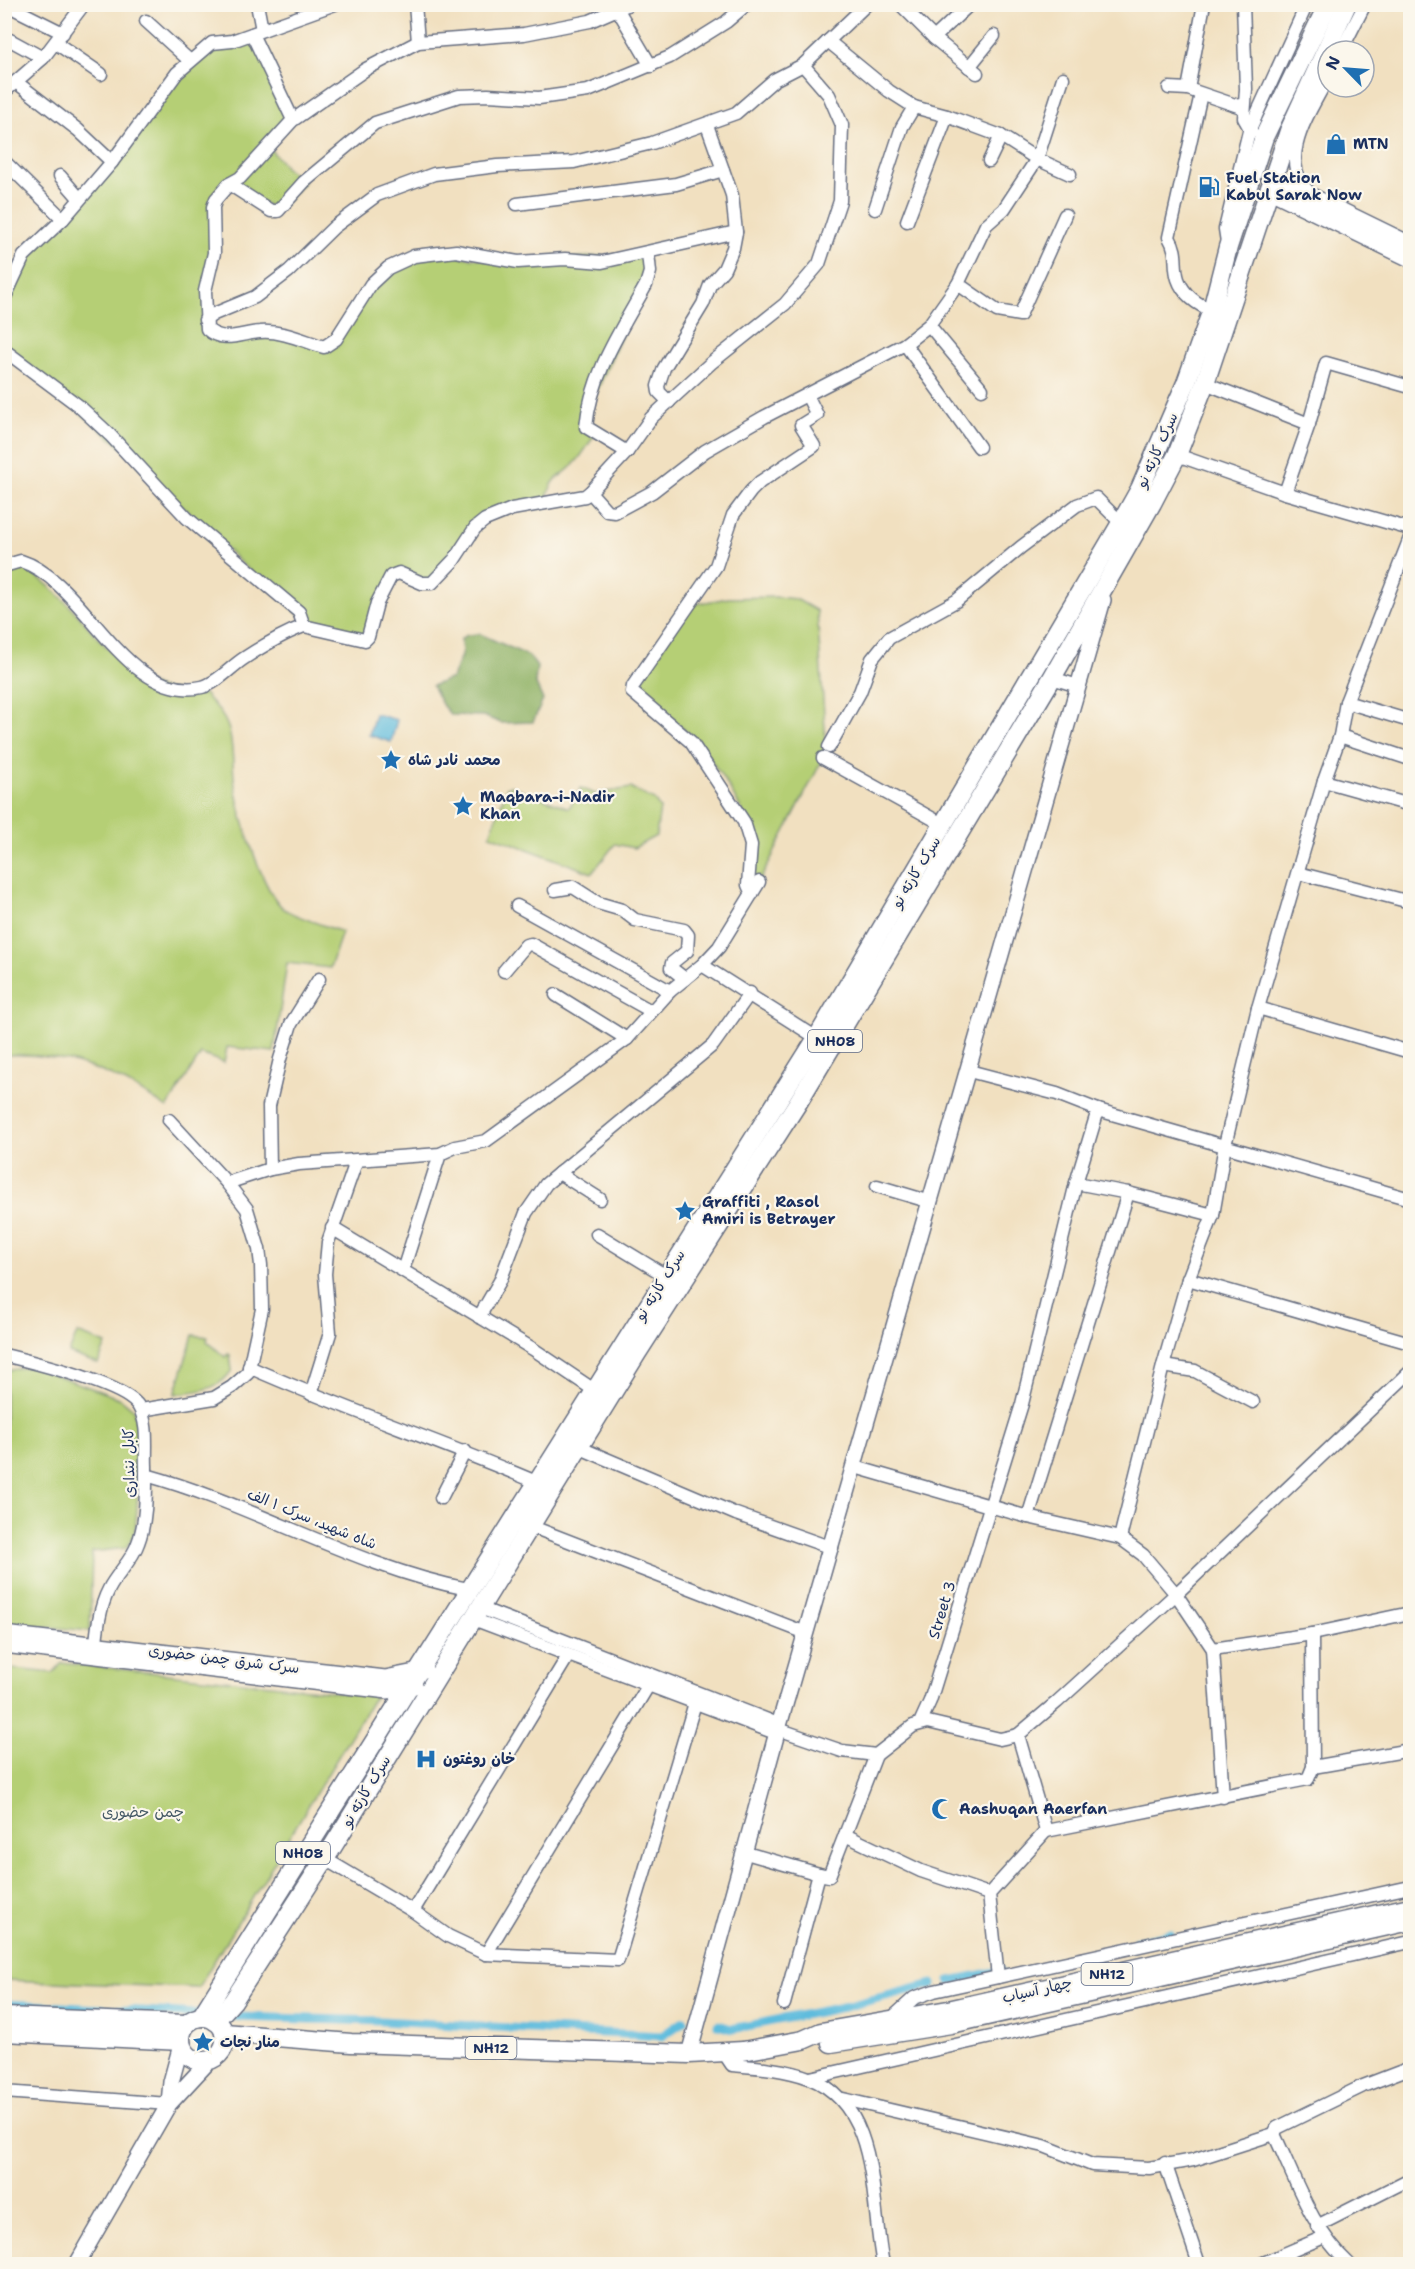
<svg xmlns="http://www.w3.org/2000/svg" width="1415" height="2269" viewBox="0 0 1415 2269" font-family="'Shantell Sans','Playpen Sans Arabic',sans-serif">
	<rect width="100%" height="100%" fill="#fbf7ec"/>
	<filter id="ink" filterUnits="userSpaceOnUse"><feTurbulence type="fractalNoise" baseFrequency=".0167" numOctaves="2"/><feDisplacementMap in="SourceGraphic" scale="12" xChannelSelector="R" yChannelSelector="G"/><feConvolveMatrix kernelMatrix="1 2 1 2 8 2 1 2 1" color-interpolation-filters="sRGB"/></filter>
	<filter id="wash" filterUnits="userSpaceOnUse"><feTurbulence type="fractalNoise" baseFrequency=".008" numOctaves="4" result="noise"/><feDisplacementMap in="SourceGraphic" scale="24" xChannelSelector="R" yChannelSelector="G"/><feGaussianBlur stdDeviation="1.35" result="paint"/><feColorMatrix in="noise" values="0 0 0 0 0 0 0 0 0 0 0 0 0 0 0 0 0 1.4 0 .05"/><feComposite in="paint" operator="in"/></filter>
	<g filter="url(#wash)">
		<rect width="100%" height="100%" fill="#f1e0c0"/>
		<g fill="#b5cf75" stroke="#687f6a" stroke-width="1.5">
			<path d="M 252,34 L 293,120 L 268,146 L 286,168 L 304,182 L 278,211 L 229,184 L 220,194 L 205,291 L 211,332 L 260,331 L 324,347 L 371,284 L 428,254 L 518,262 L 629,254 L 649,261 L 635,305 L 587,414 L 596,433 C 589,443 583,455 574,464 C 558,481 553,474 546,501 L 485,520 L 432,583 L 395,573 L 368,637 L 304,626 L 302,617 L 242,564 L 126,451 L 5,350 L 4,299 L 20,263 L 158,101 L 212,43 Z"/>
			<path d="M 20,566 C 68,591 92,641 135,672 C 140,676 144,681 150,684 C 166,692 186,693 204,694 C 213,704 223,713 228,727 C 234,745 232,766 235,786 C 240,815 261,889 283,908 C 292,916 330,927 342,932 L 330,968 L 287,963 L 274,1052 L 227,1047 L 224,1063 L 201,1054 L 167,1108 C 117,1073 66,1052 5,1055 L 4,571 Z"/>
			<path d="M 776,597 L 796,599 L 817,611 L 826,744 L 829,747 L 759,882 L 753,876 L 752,828 L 728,786 L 700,743 L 638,690 L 646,672 L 690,605 L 728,598 Z"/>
			<path d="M 511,786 L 569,808 L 581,788 L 595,794 L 631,788 L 654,800 L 660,808 L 656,836 L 634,848 L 615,844 L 592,873 L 490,835 L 507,787 Z"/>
			<path d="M 77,1333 L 106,1344 L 98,1364 L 69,1353 Z"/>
			<path d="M 193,1335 L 208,1337 L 207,1341 L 225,1357 L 228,1354 L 230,1355 L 232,1370 C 219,1391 198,1391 175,1394 Z"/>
			<path d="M 31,1366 L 121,1399 L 133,1409 L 139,1434 L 137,1509 L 135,1532 L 126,1548 L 92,1552 L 90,1631 L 5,1623 L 5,1371 Z"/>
			<path d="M 62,1663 L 375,1696 L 198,1988 L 5,1980 L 5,1668 L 53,1673 Z"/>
		</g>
		<path fill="#90b266" stroke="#567062" stroke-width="1.5" d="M 480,634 L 529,656 L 537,667 L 535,682 L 543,700 L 533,722 L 501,723 L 483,716 L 451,715 L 443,706 L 432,686 L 452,678 L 462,653 L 461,639 L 467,635 Z"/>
		<path fill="#5fbcdd" stroke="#3d769e" stroke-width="1.5" d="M 375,714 L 397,720 L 391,742 L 369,735 Z"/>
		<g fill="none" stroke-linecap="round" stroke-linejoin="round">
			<g stroke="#5fbcdd" stroke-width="9">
				<path d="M 1137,1941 L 1170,1934"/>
				<path d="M 950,1981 L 1000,1971"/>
				<path d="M 4,2004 L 196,2014"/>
				<path d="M 237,2017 L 380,2021 L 662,2036 L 684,2021"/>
				<path d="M 718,2025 L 732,2029 L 848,2006 L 932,1984"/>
			</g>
		</g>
	</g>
	<g filter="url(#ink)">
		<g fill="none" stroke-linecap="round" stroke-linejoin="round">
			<defs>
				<g id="minor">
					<path d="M 5,4 L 63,33"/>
					<path d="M 257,4 L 262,30"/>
					<path d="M 415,4 L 418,42"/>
					<path d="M 629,4 L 590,21 L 524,34 L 418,42 L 366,69 L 293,120 L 240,178 L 229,184 L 216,199 L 213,207 L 214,253 L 205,291 L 207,329 C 223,344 242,333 260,332 C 281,330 304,341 324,347 L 336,339 L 371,284 L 388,268 L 414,256 L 456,251 L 518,262 L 565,259 L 602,262 L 736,232"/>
					<path d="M 900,4 L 934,38 L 977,73"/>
					<path d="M 1243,4 L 1246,89 L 1244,118 L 1252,132"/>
					<path d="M 618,10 L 651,66"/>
					<path d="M 146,21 L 190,61"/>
					<path d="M 252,34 L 293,120"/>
					<path d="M 934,38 L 970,4"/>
					<path d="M 10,40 L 43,58"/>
					<path d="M 828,41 L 889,91 L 914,107 L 947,116 L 1001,136 L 1037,159 L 1070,174"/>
					<path d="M 56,43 L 101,74"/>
					<path d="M 1341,51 L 1365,4"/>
					<path d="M 969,67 L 994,36"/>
					<path d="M 16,82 L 78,130 L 112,162"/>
					<path d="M 1169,88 L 1188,89 L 1244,108"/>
					<path d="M 1188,89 L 1204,4"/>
					<path d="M 4,92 L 43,58 L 84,4"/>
					<path d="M 1201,94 L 1169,237 C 1179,254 1173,263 1178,279 C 1183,294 1197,305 1212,310"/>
					<path d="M 4,161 L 63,219"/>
					<path d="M 989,161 L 1001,136"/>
					<path d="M 60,176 L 79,198"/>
					<path d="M 229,184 L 271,211 L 278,211 L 304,182 L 375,123 L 459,96 L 488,95 L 539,98 L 588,91 L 670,57 L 726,22 L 747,4"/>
					<path d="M 1309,192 C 1275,159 1311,111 1328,77"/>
					<path d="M 517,204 L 676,184 L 723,170"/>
					<path d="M 875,209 L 902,127 L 914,107"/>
					<path d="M 907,221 L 947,116"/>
					<path d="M 1227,242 L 1225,229 L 1249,131 L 1307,4"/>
					<path d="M 958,284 L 997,311 L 1020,315 L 1065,215"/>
					<path d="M 4,299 L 24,256 L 63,219 L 112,162 L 177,73 L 212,43 L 232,41 L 335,4"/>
					<path d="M 205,320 L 214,314 L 255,297 L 289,271 L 334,227 L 377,195 L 434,174 L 497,166 L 574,162 L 652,143 L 736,113 L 774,80 L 803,65 L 867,4"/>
					<path d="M 929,325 L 982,389"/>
					<path d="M 905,344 L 979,447"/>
					<path d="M 4,350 L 79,406 L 110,435 L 187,518 L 299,612 L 304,626"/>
					<path d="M 1205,383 L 1309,424 L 1326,363 L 1410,387"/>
					<path d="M 669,402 L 659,392 L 658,386 L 664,368 L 703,304 L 710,285 L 724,269 L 733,248 L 736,232 L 732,195 L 707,125"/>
					<path d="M 627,452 L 586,427 C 591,374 621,330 646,285 L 650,272 L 648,253"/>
					<path d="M 1177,455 L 1285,493 L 1410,529"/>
					<path d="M 590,492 L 607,511 L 615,512 L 652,492 L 705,451 L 764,417 L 905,344 L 929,325 L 958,284 L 986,225 L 1004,209 L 1037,159 L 1063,78"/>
					<path d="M 1285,493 L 1309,424"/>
					<path d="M 4,566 L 21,561 C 85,581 124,703 202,687 C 216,684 231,667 243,659 C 261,647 283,634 304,626 L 365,640 L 368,637 L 377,603 L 391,576 L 399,573 L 422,583 L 432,583 L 454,560 L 475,528 L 485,520 L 512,509 L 585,496 L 590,492 L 627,452 L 651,418 L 711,363 L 785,304 L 819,264 L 840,201 L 842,125 L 829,95 L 803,65"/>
					<path d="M 1052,678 L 1078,686"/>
					<path d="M 1346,702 L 1410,721"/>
					<path d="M 1340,736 L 1410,759"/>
					<path d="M 829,747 L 860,692 L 872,659 L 889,638 L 956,601 L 1021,547 L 1077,505 L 1096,498 L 1121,523"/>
					<path d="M 823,758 L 944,825"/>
					<path d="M 1324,781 L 1410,805"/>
					<path d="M 1298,873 L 1410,902"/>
					<path d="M 555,890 L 573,887 L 598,903 L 622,910 L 635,920 L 684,930 L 688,935 L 687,951 L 672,963 L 671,968 L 685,979"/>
					<path d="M 752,894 L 748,885 L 751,845 L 744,822 L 691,742 L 632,692 L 633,686 L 716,566 L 733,515 L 751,491 L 760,482 L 814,446 L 801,425 L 817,415 L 807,395"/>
					<path d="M 517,906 L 670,991"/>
					<path d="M 702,965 L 817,1038"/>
					<path d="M 504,971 L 526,945 L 531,944 L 651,1011"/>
					<path d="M 556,995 L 627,1039"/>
					<path d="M 1258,1008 L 1410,1052"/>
					<path d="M 969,1071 L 1057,1094 L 1098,1110 L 1410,1199"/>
					<path d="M 169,1120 L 227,1183"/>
					<path d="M 270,1169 L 269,1106 L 280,1059 L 291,1024 L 319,979"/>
					<path d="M 559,1173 L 600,1199"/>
					<path d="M 1076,1183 L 1128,1193 L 1213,1215"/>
					<path d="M 877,1186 L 931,1202"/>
					<path d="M 332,1228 L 533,1349 L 594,1390"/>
					<path d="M 597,1234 L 666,1276"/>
					<path d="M 403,1270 L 440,1154"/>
					<path d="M 1188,1279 L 1410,1343"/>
					<path d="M 479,1317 L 500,1281 L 526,1213 L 546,1184 L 713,1045 L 750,993"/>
					<path d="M 4,1355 C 32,1362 126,1384 139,1407 C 149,1424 145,1448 146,1466 C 146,1491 147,1520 138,1543 C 132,1561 117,1573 109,1589 C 99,1608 97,1631 95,1652"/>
					<path d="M 1163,1366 L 1195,1371 L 1253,1402"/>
					<path d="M 249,1367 C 343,1409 441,1441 536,1482"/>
					<path d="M 311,1394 L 330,1333 L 325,1274 L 328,1242 L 356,1162"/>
					<path d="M 141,1410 L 214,1398 L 232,1387 L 248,1373 L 262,1309 L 261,1265 L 259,1249 L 247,1209 L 227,1183 L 270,1169 L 299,1164 L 440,1154 L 455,1147 L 486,1141 L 627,1039 L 670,991 L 702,965 L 719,947 L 759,882"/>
					<path d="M 578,1447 L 736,1514 L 832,1548"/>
					<path d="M 855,1467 L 1028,1517 L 1120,1538 L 1143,1555 L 1176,1594 L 1213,1649 L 1223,1797"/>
					<path d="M 146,1475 C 255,1505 357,1568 468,1589"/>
					<path d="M 441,1498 L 465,1451"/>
					<path d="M 1028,1517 L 1128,1193"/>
					<path d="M 530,1526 L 806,1633"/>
					<path d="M 1120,1538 L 1163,1366 L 1188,1279 L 1213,1215 L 1225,1145 L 1258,1008 L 1324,781 L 1340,736 L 1346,702 L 1410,538"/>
					<path d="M 480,1608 L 773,1722 L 778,1729 L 842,1751 L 876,1755 L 913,1726 L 928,1722 L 1000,1739 L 1018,1735 L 1057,1702 L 1176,1594 L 1410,1372"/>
					<path d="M 473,1619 L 770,1731 L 778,1729"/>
					<path d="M 1213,1649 L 1312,1634 L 1410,1613"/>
					<path d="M 920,1723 L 930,1701 L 1022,1404 L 1076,1183 L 1098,1110"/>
					<path d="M 1313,1767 L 1410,1750"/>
					<path d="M 1046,1831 L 1308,1779 L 1313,1767 L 1312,1634"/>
					<path d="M 845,1835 L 921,1871 L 989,1894"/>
					<path d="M 746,1853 L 819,1874"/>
					<path d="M 325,1859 L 413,1911 L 448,1936 L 486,1954 L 618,1960 L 695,1703"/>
					<path d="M 413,1911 L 568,1656"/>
					<path d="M 486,1954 L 648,1686"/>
					<path d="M 998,1977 L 989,1894 L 1046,1831 L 1018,1735"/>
					<path d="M 784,2004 L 819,1874 L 829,1876 L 876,1755"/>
					<path d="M 891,2019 L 914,1998 L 934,1991 L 1410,1887"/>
					<path d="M 724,2053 L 732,2065 C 757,2067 786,2069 809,2078 C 881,2106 870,2202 883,2264"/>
					<path d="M 810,2078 L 1410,1942"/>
					<path d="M 4,2092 L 169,2104"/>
					<path d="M 843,2099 L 1044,2146 L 1092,2165 L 1149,2168 L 1193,2160 L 1274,2134 L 1277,2128 L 1363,2086 L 1410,2068"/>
					<path d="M 1274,2134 C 1296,2180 1312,2230 1349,2264"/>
					<path d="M 1165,2163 L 1199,2264"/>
					<path d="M 1317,2226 L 1410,2179"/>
					<path d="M 1261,2264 L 1324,2237"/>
				</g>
				<g id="major">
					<path d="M 1273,177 L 1410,244"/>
					<path d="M 1268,190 L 1410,259"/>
					<path d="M 4,1634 L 385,1678 L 425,1670"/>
					<path d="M 4,1645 L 388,1691 L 415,1686"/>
					<path d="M 689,2054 L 778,1729 L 1103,600"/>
					<path d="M 169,2103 L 171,2082 L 181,2045"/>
					<path d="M 77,2264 L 169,2104 L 209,2061"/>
				</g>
				<g id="highway">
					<circle cx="203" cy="2039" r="22"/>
					<path d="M 4,2017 L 186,2024"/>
					<path d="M 201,2017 L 817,1038 L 1121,523 L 1140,489 L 1186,383 L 1212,310 L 1228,247 L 1264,137 L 1328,4"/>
					<path d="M 215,2021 L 233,2001 L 325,1859 L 637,1353 L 797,1104 L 1052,678 L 1152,503 L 1177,455 L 1205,383 L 1289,131 L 1347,4"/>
					<path d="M 4,2032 L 181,2041"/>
					<path d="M 224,2033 L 351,2043 L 689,2054 L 743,2051 L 803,2040 L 821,2032 L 948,2010 L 1410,1907"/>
					<path d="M 831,2043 L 951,2024 L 1410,1921"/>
				</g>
			</defs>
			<use href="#minor" stroke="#666d80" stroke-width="15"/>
			<use href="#major" stroke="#666d80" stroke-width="18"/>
			<use href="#highway" stroke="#666d80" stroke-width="21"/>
			<use href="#minor" stroke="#fff" stroke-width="12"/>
			<use href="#major" stroke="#fff" stroke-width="15"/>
			<use href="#highway" stroke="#fff" stroke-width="18"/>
		</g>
	</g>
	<defs>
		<symbol id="shop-bare" viewBox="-9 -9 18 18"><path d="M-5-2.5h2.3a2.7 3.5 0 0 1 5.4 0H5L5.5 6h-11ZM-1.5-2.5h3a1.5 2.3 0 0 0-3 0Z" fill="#1f6fb2" stroke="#fbf7ec" stroke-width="2.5" paint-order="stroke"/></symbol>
		<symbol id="fuel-bare" viewBox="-9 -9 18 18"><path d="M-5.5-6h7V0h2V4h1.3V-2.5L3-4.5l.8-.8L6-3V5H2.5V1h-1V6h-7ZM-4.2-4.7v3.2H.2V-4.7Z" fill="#1f6fb2" stroke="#fbf7ec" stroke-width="2.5" paint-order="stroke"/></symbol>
		<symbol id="sight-bare" viewBox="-9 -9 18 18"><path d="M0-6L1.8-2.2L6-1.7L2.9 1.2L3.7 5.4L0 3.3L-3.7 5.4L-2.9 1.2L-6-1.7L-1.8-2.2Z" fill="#1f6fb2" stroke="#fbf7ec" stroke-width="2.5" paint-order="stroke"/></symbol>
		<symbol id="hospital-bare" viewBox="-9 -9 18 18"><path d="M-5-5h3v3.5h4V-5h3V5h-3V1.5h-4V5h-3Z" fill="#1f6fb2" stroke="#fbf7ec" stroke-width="2.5" paint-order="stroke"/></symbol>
		<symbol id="mosque-bare" viewBox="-9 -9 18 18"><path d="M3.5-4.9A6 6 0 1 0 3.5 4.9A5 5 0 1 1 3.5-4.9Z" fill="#1f6fb2" stroke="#fbf7ec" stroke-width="2.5" paint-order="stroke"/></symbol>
	</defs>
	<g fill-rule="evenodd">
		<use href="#shop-bare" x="1321" y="129" width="30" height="30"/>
		<use href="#fuel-bare" x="1194" y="172" width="30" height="30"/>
		<use href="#sight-bare" x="376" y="745" width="30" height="30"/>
		<use href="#sight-bare" x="448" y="791" width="30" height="30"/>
		<use href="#sight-bare" x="670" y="1196" width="30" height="30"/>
		<use href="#hospital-bare" x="411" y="1744" width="30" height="30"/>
		<use href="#mosque-bare" x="927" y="1794" width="30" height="30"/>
		<use href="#sight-bare" x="188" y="2027" width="30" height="30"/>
	</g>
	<g text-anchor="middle" stroke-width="4.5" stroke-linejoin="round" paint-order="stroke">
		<g fill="#fbf7ec" stroke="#5e6b89" stroke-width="1.5">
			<rect x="808" y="1030" width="54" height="22" rx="4.5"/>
			<rect x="276" y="1842" width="54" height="22" rx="4.5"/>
			<rect x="1081.5" y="1963" width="51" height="22" rx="4.5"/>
			<rect x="465.5" y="2037" width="51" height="22" rx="4.5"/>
		</g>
		<g font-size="14" font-weight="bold" fill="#1b2f5e">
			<text x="835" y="1046">NH08</text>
			<text x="303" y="1858">NH08</text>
			<text x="1107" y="1979">NH12</text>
			<text x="491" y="2053">NH12</text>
		</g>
		<g font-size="15" font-weight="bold" fill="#1b2f5e" stroke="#fbf7ec" text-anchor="start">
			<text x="1353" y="149">MTN</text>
			<text x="1226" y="183">Fuel Station<tspan x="1226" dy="17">Kabul Sarak Now</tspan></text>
			<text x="408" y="765">محمد نادر شاه</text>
			<text x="480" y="802">Maqbara-i-Nadir<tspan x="480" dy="17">Khan</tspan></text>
			<text x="702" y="1207">Graffiti , Rasol<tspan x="702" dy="17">Amiri is Betrayer</tspan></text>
			<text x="443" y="1764">خان روغتون</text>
			<text x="959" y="1814">Aashuqan Aaerfan</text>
			<text x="220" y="2047">منار نجات</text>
		</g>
		<g font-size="15" fill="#1b2f5e" stroke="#fbf7ec">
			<text transform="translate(1157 450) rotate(-66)" y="5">سرک کارته نو</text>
			<text transform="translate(916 872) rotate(-59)" y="5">سرک کارته نو</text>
			<text transform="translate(660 1285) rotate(-58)" y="5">سرک کارته نو</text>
			<text transform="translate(129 1463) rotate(-91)" y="5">کابل ننداری</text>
			<text transform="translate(312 1519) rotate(22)" y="5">شاه شهید، سرک ۱ الف</text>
			<text transform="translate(942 1610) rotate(-73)" y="5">Street 3</text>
			<text transform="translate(224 1659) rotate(7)" y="5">سرک شرق چمن حضوری</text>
			<text transform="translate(366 1791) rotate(-59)" y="5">سرک کارته نو</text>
			<text transform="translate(1037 1990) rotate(-13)" y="5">چهار آسیاب</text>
		</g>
		<g font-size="15" fill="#425764" stroke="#fbf7ec">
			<text x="143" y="1817">چمن حضوری</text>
		</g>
	</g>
	<rect width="1415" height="2269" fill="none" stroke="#fbf7ec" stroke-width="24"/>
	<g transform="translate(1346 69) rotate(295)"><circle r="28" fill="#fbf7ec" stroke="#a1a7b3" stroke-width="1.5"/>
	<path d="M0-4.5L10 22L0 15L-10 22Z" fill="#1f6fb2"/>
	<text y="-9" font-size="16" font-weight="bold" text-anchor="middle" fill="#1b2f5e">N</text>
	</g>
</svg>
